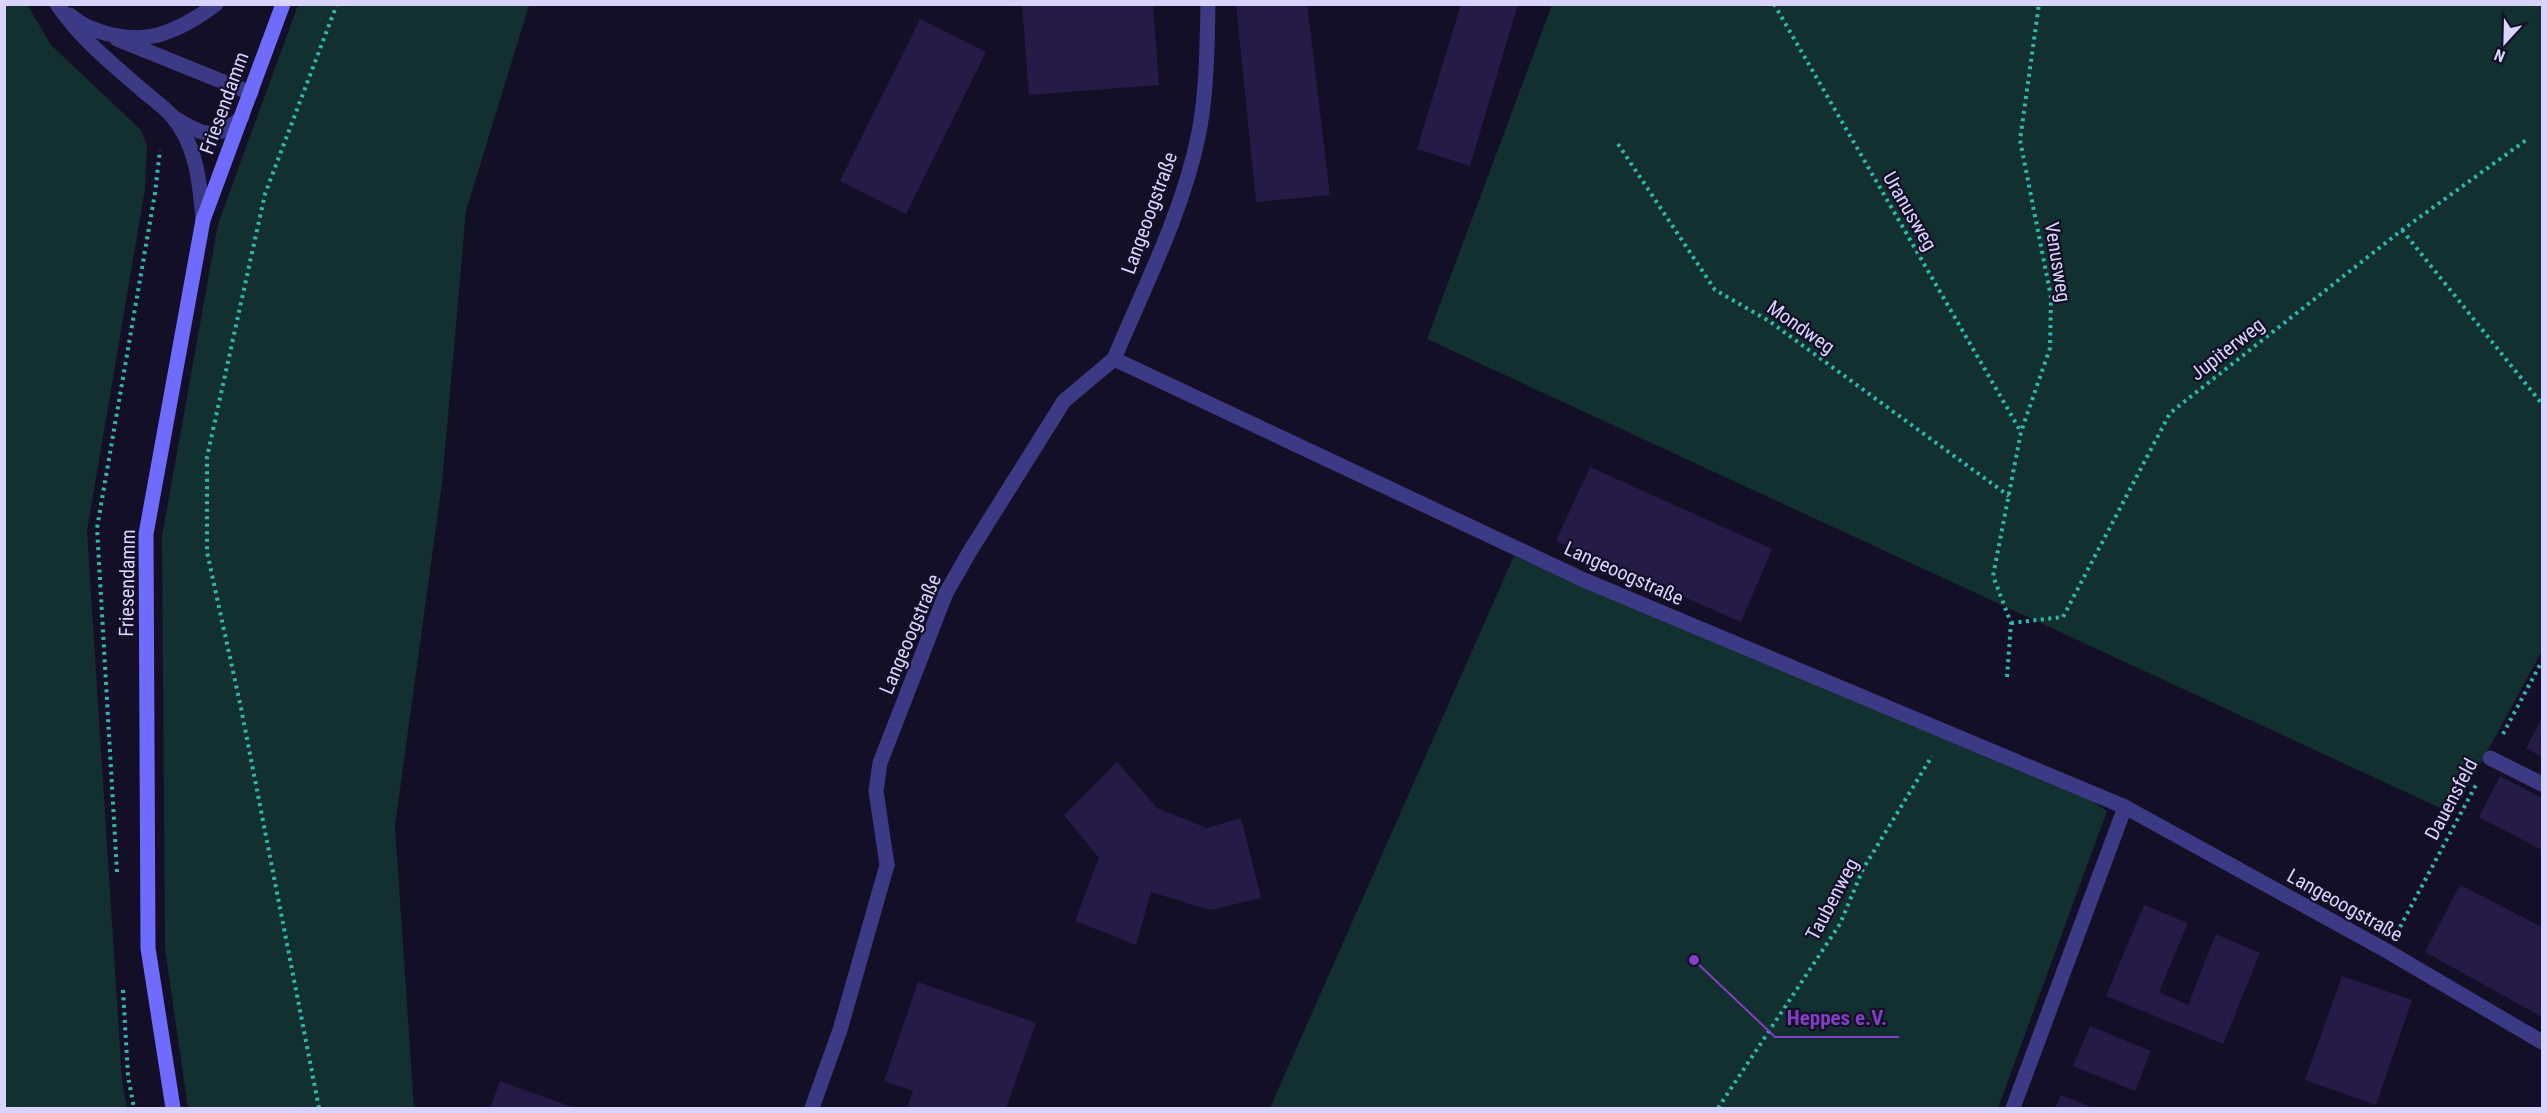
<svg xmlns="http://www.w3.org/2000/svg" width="2547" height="1113" viewBox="0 0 2547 1113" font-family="'Roboto Condensed',sans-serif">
	<rect width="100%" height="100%" fill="#130f26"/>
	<g fill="#12302f">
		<path d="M 27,4 L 51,45 L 141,130 L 147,146 L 145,189 L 87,531 L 122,1080 L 127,1108 L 5,1108 L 4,5 Z"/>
		<path d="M 298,5 L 529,5 L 466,211 L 442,483 L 395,826 L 414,1108 L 188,1108 L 165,949 L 162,536 L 218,224 Z"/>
		<path d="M 1552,5 L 2542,5 L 2542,651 L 2453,814 L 1427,339 Z"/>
		<path d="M 1514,556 L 2084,796 L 2107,811 L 1998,1108 L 1270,1108 Z"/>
	</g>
	<g fill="#241b47">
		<path d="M 1022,4 L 1153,4 L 1159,85 L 1029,95 Z"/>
		<path d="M 1236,4 L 1307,4 L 1330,195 L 1256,202 Z"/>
		<path d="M 1461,4 L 1518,4 L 1470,166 L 1417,149 Z"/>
		<path d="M 920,19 L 986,52 L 906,214 L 840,181 Z"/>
		<path d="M 1590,467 L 1772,549 L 1741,622 L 1556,541 Z"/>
		<path d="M 2542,718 L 2542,757 L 2526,748 Z"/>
		<path d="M 1117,762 L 1157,808 L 1207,828 L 1241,818 L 1261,898 L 1210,910 L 1151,892 L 1136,945 L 1075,921 L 1099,858 L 1064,815 Z"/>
		<path d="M 2500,776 L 2542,798 L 2542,850 L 2479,817 Z"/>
		<path d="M 2460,885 L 2542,927 L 2542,1017 L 2425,952 Z"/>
		<path d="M 2144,905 L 2188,923 L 2159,992 L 2188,1005 L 2216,934 L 2260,953 L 2223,1044 L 2106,996 Z"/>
		<path d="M 2342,976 L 2412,1000 L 2376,1105 L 2305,1080 Z"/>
		<path d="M 918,982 L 1036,1023 L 1006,1108 L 907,1108 L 913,1091 L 884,1081 Z"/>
		<path d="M 2090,1026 L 2151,1051 L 2135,1091 L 2073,1066 Z"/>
		<path d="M 500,1081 L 575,1108 L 490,1108 Z"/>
		<path d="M 2061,1095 L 2094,1108 L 2055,1108 Z"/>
	</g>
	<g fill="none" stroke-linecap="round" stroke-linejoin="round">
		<g stroke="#2fb8b0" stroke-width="4" stroke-dasharray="3 4.5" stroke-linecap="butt">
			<path d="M 1774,4 L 2021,432"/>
			<path d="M 1618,144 L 1715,290 L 1769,321 L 2009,496"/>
			<path d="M 2402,230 L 2542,404"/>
			<path d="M 2011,623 L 2063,617 L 2170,413 L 2402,230 L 2529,138"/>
			<path d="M 2007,677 L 2011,623 L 1993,576 L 2021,432 L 2050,348 L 2051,297 L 2020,140 L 2039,4"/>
			<path d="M 2503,734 L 2542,661"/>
			<path d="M 117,872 L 97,528 L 155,193 L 160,150"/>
			<path d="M 2400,927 L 2477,783"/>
			<path d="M 123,990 L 128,1076 L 134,1108"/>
			<path d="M 319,1108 L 241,708 L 207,552 L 207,457 L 265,194 L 337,4"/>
			<path d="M 1718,1108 L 1840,924 L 1863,869 L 1932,756"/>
		</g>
		<g stroke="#3d3a85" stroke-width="15">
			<path d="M 57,4 C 80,38 111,63 141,89 C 151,98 163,106 172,116 C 197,145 200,185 203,220"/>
			<path d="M 70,15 C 90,34 132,42 158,35 C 179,29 199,17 216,4"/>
			<path d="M 117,39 L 251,93"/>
			<path d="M 175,118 C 204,136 215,141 242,117"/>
			<path d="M 2490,758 L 2542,784"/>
			<path d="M 812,1108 L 840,1030 L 887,865"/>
		</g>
		<g stroke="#3d3a85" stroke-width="15">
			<path d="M 1208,4 C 1207,48 1207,94 1198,137 C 1182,214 1144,287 1114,359 L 1584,580 L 2125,807 L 2387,951 L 2542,1042"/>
			<path d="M 887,865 L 876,791 L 880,763 L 946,593 L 970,551 L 1064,401 L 1114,359"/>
			<path d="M 2013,1108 L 2125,807"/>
		</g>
		<path stroke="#6f6bff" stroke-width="15" d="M 173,1108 L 148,948 L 146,534 L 203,220 L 283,4"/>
	</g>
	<g text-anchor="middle" stroke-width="4.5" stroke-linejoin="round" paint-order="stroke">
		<g font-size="20" fill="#d9d4ff" stroke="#130f26">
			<text transform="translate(224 103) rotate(-70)" y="7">Friesendamm</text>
			<text transform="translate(1910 211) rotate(60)" y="7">Uranusweg</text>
			<text transform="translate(1149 213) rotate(-70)" y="7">Langeoogstraße</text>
			<text transform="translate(2058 262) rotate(81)" y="7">Venusweg</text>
			<text transform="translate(1801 327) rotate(35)" y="7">Mondweg</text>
			<text transform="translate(2227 349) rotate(-38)" y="7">Jupiterweg</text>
			<text transform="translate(1624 573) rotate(24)" y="7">Langeoogstraße</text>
			<text transform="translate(127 583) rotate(-89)" y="7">Friesendamm</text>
			<text transform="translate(910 634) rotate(-67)" y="7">Langeoogstraße</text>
			<text transform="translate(2451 799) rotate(-62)" y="7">Dauensfeld</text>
			<text transform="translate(1832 899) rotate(-62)" y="7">Taubenweg</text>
			<text transform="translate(2345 905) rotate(29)" y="7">Langeoogstraße</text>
		</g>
	</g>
	<path fill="none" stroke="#843dc5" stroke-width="2" d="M1694 960L1775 1037H1899"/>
	<circle fill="#843dc5" stroke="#130f26" stroke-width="2" cx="1694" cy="960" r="6"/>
	<g font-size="21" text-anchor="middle" font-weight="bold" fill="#843dc5" stroke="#130f26" stroke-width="4.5" stroke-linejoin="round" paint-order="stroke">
		<text x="1837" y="1025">Heppes e.V.</text>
	</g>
	<rect width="2547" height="1113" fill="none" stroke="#d9d4ff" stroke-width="12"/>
	<g transform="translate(2505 42) rotate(202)" stroke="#130f26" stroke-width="4.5" paint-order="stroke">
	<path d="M0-4.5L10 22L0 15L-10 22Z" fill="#d9d4ff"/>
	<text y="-9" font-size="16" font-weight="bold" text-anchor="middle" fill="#d9d4ff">N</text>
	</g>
</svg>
